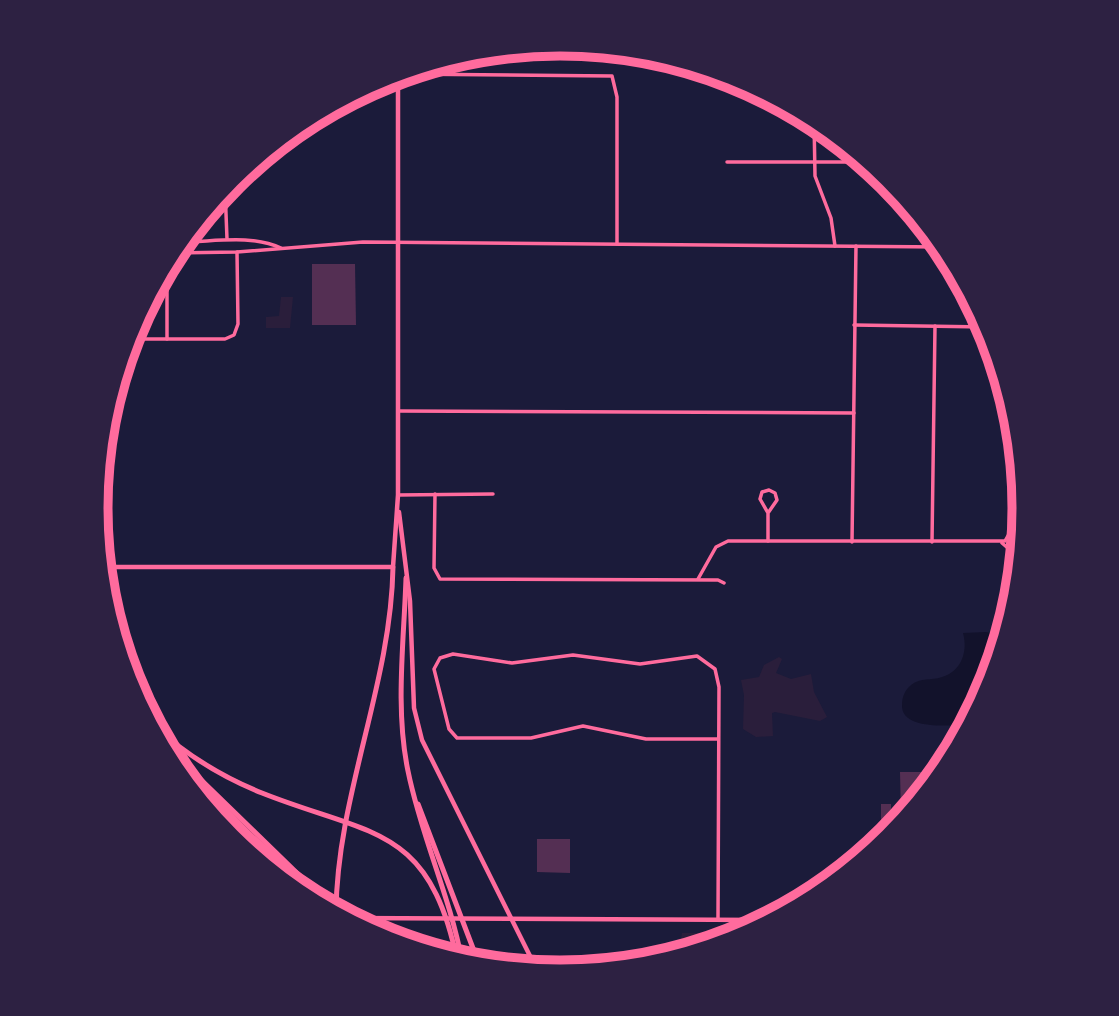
<svg xmlns="http://www.w3.org/2000/svg" width="1119" height="1016" viewBox="0 0 1119 1016" font-family="Karla,sans-serif">
	<rect width="100%" height="100%" fill="#1b1b3a"/>
	<g fill="#2a1e3b">
		<path d="M 281,297 L 293,297 L 290,328 L 266,328 L 266,317 L 279,316 Z"/>
		<path d="M 779,657 L 782,659 L 776,673 L 791,679 L 811,674 L 814,692 L 827,717 L 820,721 L 775,712 L 772,713 L 773,736 L 756,737 L 743,729 L 744,695 L 741,680 L 759,677 L 764,665 Z"/>
		<path d="M 682,933 L 722,933 L 724,941 L 713,944 L 711,940 L 681,940 Z"/>
	</g>
	<path fill="#12122b" d="M 986,632 L 1003,636 L 988,686 L 967,725 C 950,725 900,731 902,704 C 902,697 905,690 911,685 C 921,677 931,681 942,677 C 962,671 968,651 963,633 Z"/>
	<g fill="#542f53">
		<path d="M 312,264 L 355,264 L 356,325 L 312,325 Z"/>
		<path d="M 900,772 L 941,772 L 891,833 L 881,833 L 881,804 L 891,804 L 891,814 L 901,814 Z"/>
		<path d="M 537,839 L 570,839 L 570,873 L 537,872 Z"/>
		<path d="M 582,956 L 608,957 L 608,968 L 581,970 Z"/>
	</g>
	<g fill="none" stroke-linecap="round" stroke-linejoin="round">
		<g stroke="#ff6b9d" stroke-width="3.5">
			<path d="M 398,74 L 612,76 L 617,97 L 617,244"/>
			<path d="M 386,78 L 398,78"/>
			<path d="M 728,81 L 741,81"/>
			<path d="M 814,120 L 815,176 L 831,218 L 835,246"/>
			<path d="M 727,162 L 866,162"/>
			<path d="M 225,188 L 227,239"/>
			<path d="M 180,242 C 213,242 250,234 281,248"/>
			<path d="M 167,271 L 167,339"/>
			<path d="M 854,325 L 986,327"/>
			<path d="M 128,339 L 225,339 L 234,335 L 238,324 L 237,252"/>
			<path d="M 398,411 L 854,413"/>
			<path d="M 435,494 L 434,568 L 440,579 L 718,580 L 724,583"/>
			<path d="M 398,495 L 493,494"/>
			<path d="M 768,541 L 768,513 L 777,500 L 775,493 L 769,490 L 762,492 L 760,499 L 768,513"/>
			<path d="M 852,542 L 856,246"/>
			<path d="M 932,542 L 935,326"/>
			<path d="M 1002,543 L 1009,549 L 1017,545 L 1019,538 L 1013,531"/>
			<path d="M 698,579 L 716,547 L 728,541 L 1005,541 L 1013,527 L 1014,415"/>
			<path d="M 718,739 L 646,739 L 583,726 L 531,738 L 457,738 L 449,729 L 434,669 L 440,658 L 453,654 L 512,663 L 573,655 L 640,664 L 697,656 L 715,669 L 719,687 L 718,920"/>
		</g>
		<path stroke="#ff6b9d" stroke-width="3.5" d="M 172,253 L 237,252 L 363,242 L 943,247"/>
		<g stroke="#ff6b9d" stroke-width="4.5">
			<path d="M 399,512 L 410,601 L 414,708 L 422,740 L 537,970"/>
			<path d="M 101,567 L 393,567 L 398,495 L 398,74"/>
			<path d="M 347,918 L 768,920"/>
		</g>
		<g stroke="#ff6b9d" stroke-width="5">
			<path d="M 406,578 C 404,641 395,709 408,771 C 421,836 450,896 462,961"/>
			<path d="M 150,722 C 182,752 222,777 262,793 C 370,836 429,824 457,960"/>
			<path d="M 159,739 L 337,912"/>
			<path d="M 187,783 L 297,890"/>
			<path d="M 418,804 L 479,964"/>
			<path d="M 336,912 C 337,795 391,685 393,567"/>
		</g>
	</g>
	<path d="M0 0H1119V1016H0ZM108 508a452 452 0 1 1 904 0a452 452 0 1 1-904 0Z" fill="#2d2142" fill-rule="evenodd"/>
	<path fill="none" stroke="#ff6b9d" stroke-width="9" d="M108 508a452 452 0 1 1 904 0a452 452 0 1 1-904 0Z"/>
</svg>
